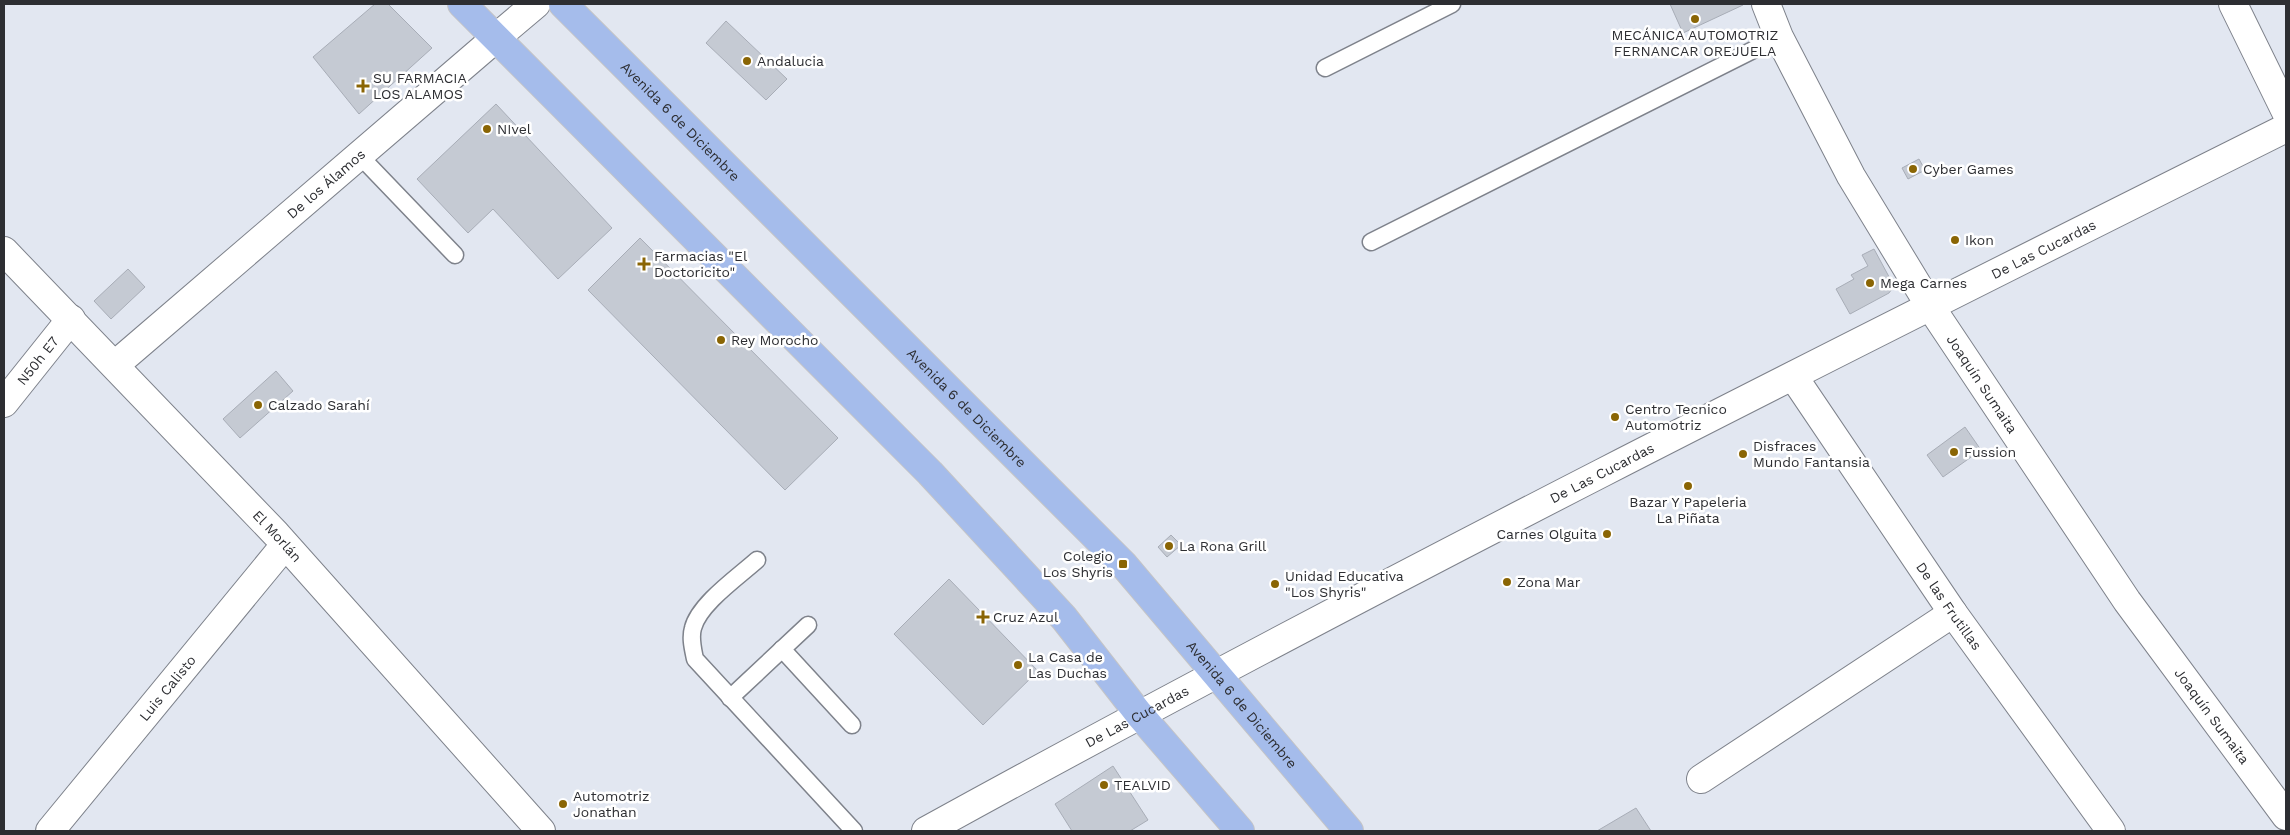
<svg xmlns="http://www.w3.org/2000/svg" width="2290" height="835" viewBox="0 0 2290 835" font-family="'Work Sans',sans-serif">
	<rect width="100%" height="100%" fill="#e2e7f1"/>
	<g fill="#c5cad3" stroke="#a8adb7">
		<path d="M 375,4 L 388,4 L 432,48 L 359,114 L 313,57 Z"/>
		<path d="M 1670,4 L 1742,4 L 1743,5 L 1683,33 Z"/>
		<path d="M 726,21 L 787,79 L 766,100 L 706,43 Z"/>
		<path d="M 496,104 L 612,228 L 558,279 L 493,209 L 468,233 L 417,179 Z"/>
		<path d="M 1919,159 L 1925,170 L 1908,179 L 1902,168 Z"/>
		<path d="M 640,238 L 838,438 L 785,490 L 588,290 Z"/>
		<path d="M 1874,249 L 1894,286 L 1889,293 L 1850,314 L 1836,289 L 1854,279 L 1851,275 L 1868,266 L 1862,255 Z"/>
		<path d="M 128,269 L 145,287 L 111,319 L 94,301 Z"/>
		<path d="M 276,371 L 293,391 L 240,438 L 223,419 Z"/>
		<path d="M 1965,427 L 1981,450 L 1943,477 L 1927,455 Z"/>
		<path d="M 1171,535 L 1181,545 L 1167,557 L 1158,547 Z"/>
		<path d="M 949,579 L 1038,671 L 983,725 L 894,634 Z"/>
		<path d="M 1113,766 L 1148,820 L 1130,831 L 1072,831 L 1055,804 Z"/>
		<path d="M 1636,808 L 1651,831 L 1597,831 Z"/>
	</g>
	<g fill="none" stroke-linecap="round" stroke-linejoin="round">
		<defs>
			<g id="service">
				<path d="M 1325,68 L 1452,4"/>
				<path d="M 359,155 L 455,255"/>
				<path d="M 1371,242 L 1779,37"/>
				<path d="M 757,560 C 738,577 699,604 693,628 C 690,638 693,649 695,659 L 854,831"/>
				<path d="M 782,649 L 852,725"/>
				<path d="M 730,698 L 808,625"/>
			</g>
			<g id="minor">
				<path id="s1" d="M 1766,4 L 1779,37 L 1851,176 L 1930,306 L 2127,601 L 2286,816"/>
				<path d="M 2233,4 L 2286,112"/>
				<path id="s2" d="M 4,251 L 276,534 L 541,831"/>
				<path id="s3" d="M 115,365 L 497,37"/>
				<path id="s4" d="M 1793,376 L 1953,613 L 2111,831"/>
				<path id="s5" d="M 4,403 L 71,319"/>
				<path d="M 1701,779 L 1953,613"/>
				<path id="s6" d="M 50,831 L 285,545"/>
				<path id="s7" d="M 926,831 C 1373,585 1829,356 2286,128"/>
			</g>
			<path id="tertiary" d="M 497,37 L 536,4"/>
			<g id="primary">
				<path d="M 462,4 L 930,473 L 1064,618 L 1139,714 L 1240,831"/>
				<path id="s8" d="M 563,4 L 1123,564 L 1349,831"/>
			</g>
		</defs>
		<use href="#service" stroke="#7e828b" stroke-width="19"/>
		<use href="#minor" stroke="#7e828b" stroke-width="30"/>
		<use href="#tertiary" stroke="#7e828b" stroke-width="30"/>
		<use href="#primary" stroke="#c4c4c6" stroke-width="30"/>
		<use href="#service" stroke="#fff" stroke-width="16"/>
		<use href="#minor" stroke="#fff" stroke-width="28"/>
		<use href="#tertiary" stroke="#fff" stroke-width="28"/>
		<use href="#primary" stroke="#a5bceb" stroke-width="28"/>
	</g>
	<g fill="#8a6504" stroke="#fff" stroke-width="2">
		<circle cx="1695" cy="19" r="5"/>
		<circle cx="747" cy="61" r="5"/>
		<path d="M360.5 78.5h5v5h5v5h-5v5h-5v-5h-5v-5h5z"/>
		<circle cx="487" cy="129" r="5"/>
		<circle cx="1913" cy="169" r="5"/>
		<circle cx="1955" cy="240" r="5"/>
		<path d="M641.5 256.5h5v5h5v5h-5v5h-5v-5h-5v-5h5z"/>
		<circle cx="1870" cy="283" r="5"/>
		<circle cx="721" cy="340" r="5"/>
		<circle cx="258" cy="405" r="5"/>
		<circle cx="1615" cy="417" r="5"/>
		<circle cx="1954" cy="452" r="5"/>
		<circle cx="1743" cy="454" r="5"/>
		<circle cx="1688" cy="486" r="5"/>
		<circle cx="1607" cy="534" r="5"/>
		<circle cx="1169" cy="546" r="5"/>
		<rect x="1118" y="559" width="10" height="10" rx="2.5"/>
		<circle cx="1507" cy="582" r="5"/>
		<circle cx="1275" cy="584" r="5"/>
		<path d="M980.5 609.5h5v5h5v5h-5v5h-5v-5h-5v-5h5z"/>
		<circle cx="1018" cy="665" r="5"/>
		<circle cx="1104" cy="785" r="5"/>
		<circle cx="563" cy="804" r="5"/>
	</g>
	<g text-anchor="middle" stroke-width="5" stroke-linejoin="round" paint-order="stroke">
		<g font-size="14" fill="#2d2e32" stroke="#fff" text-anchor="start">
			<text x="1695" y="40" text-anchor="middle">MECÁNICA AUTOMOTRIZ<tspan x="1695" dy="16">FERNANCAR OREJUELA</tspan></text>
			<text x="757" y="66">Andalucia</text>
			<text x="373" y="83">SU FARMACIA<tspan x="373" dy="16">LOS ALAMOS</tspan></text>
			<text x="497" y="134">NIvel</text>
			<text x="1923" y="174">Cyber Games</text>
			<text x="1965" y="245">Ikon</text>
			<text x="654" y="261">Farmacias "El<tspan x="654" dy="16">Doctoricito"</tspan></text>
			<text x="1880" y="288">Mega Carnes</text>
			<text x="731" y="345">Rey Morocho</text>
			<text x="268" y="410">Calzado Sarahí</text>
			<text x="1625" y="414">Centro Tecnico<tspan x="1625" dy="16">Automotriz</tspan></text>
			<text x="1753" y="451">Disfraces<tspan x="1753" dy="16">Mundo Fantansia</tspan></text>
			<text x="1964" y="457">Fussion</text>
			<text x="1688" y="507" text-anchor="middle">Bazar Y Papeleria<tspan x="1688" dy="16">La Piñata</tspan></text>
			<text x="1597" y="539" text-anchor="end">Carnes Olguita</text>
			<text x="1179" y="551">La Rona Grill</text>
			<text x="1113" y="561" text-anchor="end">Colegio<tspan x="1113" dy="16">Los Shyris</tspan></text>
			<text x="1285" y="581">Unidad Educativa<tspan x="1285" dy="16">"Los Shyris"</tspan></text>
			<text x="1517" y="587">Zona Mar</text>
			<text x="993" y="622">Cruz Azul</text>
			<text x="1028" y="662">La Casa de<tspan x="1028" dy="16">Las Duchas</tspan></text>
			<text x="1114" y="790">TEALVID</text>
			<text x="573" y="801">Automotriz<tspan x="573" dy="16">Jonathan</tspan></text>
		</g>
		<g font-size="14" fill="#2d2e32" stroke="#fff">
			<text dy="5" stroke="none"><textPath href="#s8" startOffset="166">Avenida 6 de Diciembre</textPath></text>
			<text dy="5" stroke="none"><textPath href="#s3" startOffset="278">De los Álamos</textPath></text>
			<text dy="5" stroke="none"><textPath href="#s7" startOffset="1260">De Las Cucardas</textPath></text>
			<text dy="5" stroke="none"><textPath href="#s5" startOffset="54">N50h E7</textPath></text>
			<text dy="5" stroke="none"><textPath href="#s1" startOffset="438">Joaquín Sumaita</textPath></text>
			<text dy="5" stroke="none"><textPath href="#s8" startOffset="571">Avenida 6 de Diciembre</textPath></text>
			<text dy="5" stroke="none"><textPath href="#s7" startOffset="765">De Las Cucardas</textPath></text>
			<text dy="5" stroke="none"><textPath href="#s2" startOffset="395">El Morlán</textPath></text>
			<text dy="5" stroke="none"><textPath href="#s4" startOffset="278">De las Frutillas</textPath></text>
			<text dy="5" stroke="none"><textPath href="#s6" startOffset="185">Luis Calisto</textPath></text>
			<text dy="5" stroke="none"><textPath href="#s8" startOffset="976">Avenida 6 de Diciembre</textPath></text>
			<text dy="5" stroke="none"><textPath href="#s7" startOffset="240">De Las Cucardas</textPath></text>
			<text dy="5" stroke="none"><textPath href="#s1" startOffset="842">Joaquín Sumaita</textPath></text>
		</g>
	</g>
	<rect width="2290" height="835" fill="none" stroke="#2d2e32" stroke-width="10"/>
</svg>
